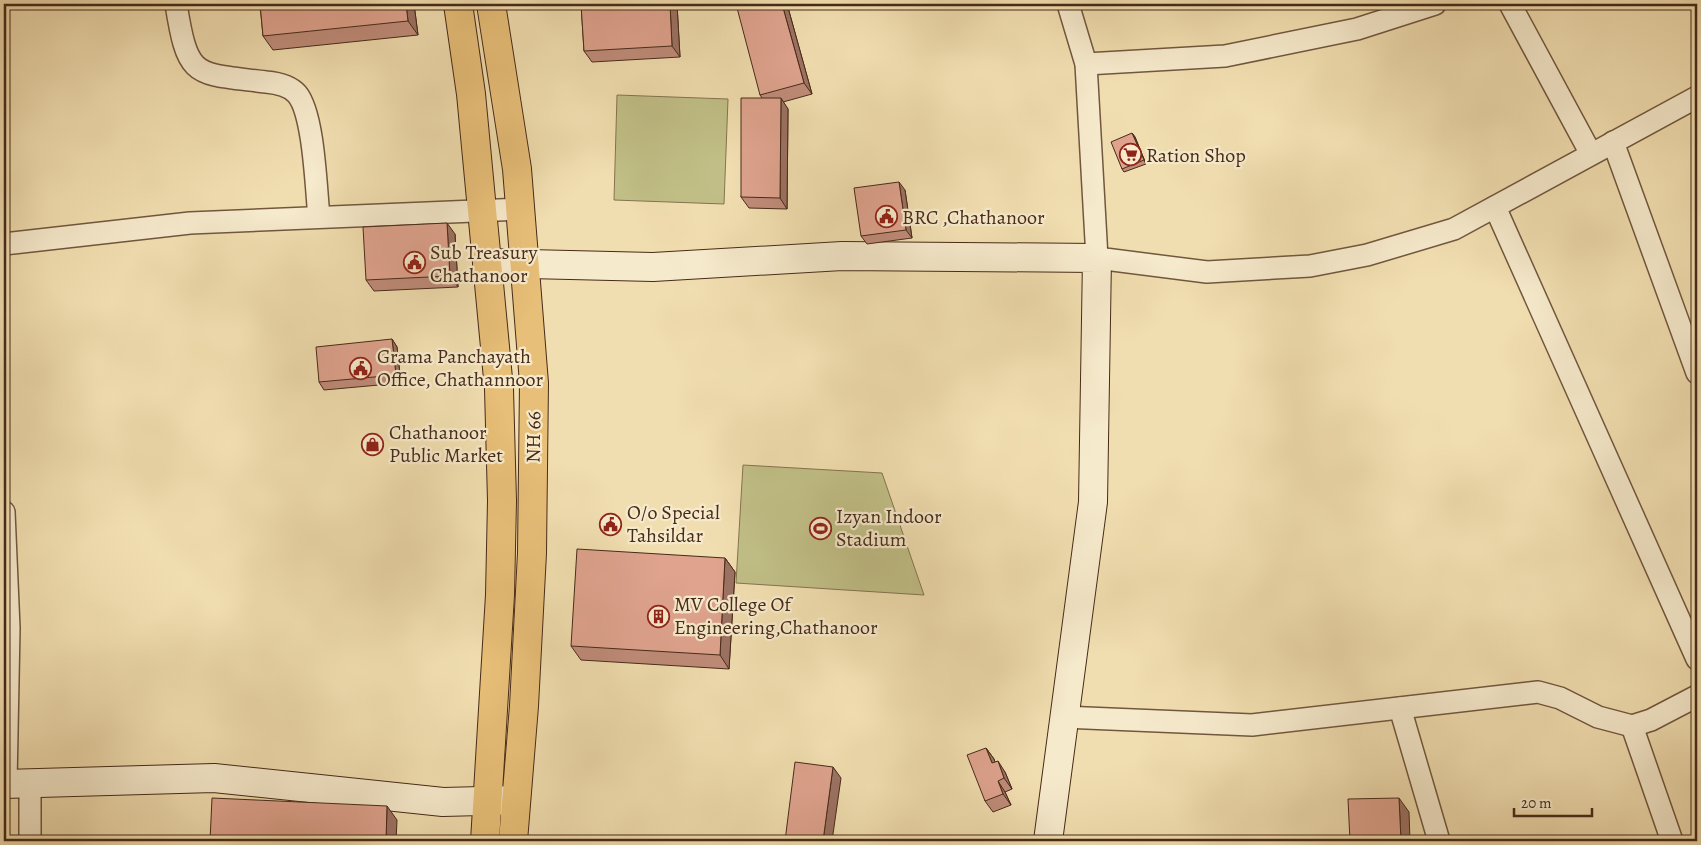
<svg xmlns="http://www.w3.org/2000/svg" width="1701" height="845" viewBox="0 0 1701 845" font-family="Alegreya,serif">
	<rect width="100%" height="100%" fill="#f1deb0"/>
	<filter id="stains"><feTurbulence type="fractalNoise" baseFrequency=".004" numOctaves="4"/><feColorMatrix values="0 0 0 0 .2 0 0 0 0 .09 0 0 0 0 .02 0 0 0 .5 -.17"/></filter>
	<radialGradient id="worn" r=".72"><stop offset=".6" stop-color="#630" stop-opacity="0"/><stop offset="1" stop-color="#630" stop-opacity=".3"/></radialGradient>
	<g fill="#c1bf87" stroke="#847450">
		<path d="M 617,95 L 728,99 L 724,204 L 614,200 Z"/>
		<path d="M 743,465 L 882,473 L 924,595 L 736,583 Z"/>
	</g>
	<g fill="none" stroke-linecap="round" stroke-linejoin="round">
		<defs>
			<g id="street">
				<path d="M 176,4 C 188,80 194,73 266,82 C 277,83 290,86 297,94 C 314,114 316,189 319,217"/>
				<path d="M 1068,4 L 1086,64 L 1097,258 L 1207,272 L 1310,266 L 1367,255 L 1454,229 L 1697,97"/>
				<path d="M 1510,4 L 1591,154"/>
				<path d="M 1086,64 L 1225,56 L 1357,29 L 1435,4"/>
				<path d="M 1613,142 L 1697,373"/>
				<path d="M 1495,207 L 1697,659"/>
				<path d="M 4,244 L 190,223 L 520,209"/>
				<path d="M 4,512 L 9,628 L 6,784"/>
				<path d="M 1400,708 L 1439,841"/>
				<path d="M 1063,717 L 1252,725 L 1538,692 L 1560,698 L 1598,717 L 1632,726 L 1651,720 L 1697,696"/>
				<path d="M 1632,726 L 1672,841"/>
				<path d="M 30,783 L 30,841"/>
			</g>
			<g id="secondary">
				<path d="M 487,263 L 653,267 L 842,256 L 1097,258 L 1093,502 L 1048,841"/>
				<path d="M 4,784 L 214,778 L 443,802 L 516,800"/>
			</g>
			<g id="highway">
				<path d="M 458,4 L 471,94 L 499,389 L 502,501 L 500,595 L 485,841"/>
				<path d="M 491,4 L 517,169 L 534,383 L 532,553 L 524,706 L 513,841"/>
			</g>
		</defs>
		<use href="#street" stroke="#72573e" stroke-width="24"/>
		<use href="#secondary" stroke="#472a18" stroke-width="30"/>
		<use href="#highway" stroke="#472a18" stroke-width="30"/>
		<use href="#street" stroke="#f6eacc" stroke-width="21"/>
		<use href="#secondary" stroke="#f6eacc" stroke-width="28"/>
		<use href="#highway" stroke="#e8bf78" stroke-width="28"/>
	</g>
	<g fill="#c08c7a" stroke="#472a18">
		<path d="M 260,4 L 414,4 L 418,35 L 273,50 L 263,36 Z"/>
		<path d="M 581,4 L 677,4 L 680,57 L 592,62 L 584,51 Z"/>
		<path d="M 787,4 L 812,94 L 783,102 L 788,109 L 787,209 L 749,208 L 741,197 L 762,98 L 760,95 Z"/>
		<path d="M 1132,133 L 1135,137 L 1146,164 L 1124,172 L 1122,169 Z"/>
		<path d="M 905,190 L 912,238 L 867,244 L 861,236 Z"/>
		<path d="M 455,234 L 458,287 L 374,291 L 366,280 Z"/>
		<path d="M 392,339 L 397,347 L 401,383 L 324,390 L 319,382 Z"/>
		<path d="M 725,558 L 735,572 L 729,669 L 581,660 L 571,646 Z"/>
		<path d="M 986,748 L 994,759 L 995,762 L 1005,772 L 1012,789 L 1005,792 L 1011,805 L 993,812 L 985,801 Z"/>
	</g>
	<g fill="#9c7263" stroke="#472a18">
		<path d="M 406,4 L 414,4 L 418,35 L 408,21 Z"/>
		<path d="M 670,4 L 677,4 L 680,57 L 672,46 Z"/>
		<path d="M 782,4 L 787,4 L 812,94 L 804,83 Z"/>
		<path d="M 781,98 L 788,109 L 787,209 L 780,198 Z"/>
		<path d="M 1132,133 L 1135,137 L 1146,164 L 1144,160 Z"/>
		<path d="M 899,182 L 905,190 L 912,238 L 906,230 Z"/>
		<path d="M 447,223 L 455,234 L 458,287 L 450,276 Z"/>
		<path d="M 392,339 L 397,347 L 401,383 L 396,375 Z"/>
		<path d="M 725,558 L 735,572 L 729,669 L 720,655 Z"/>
		<path d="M 986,748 L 994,759 L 999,774 L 992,763 Z"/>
		<path d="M 998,761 L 1005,772 L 1012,789 L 1004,778 Z"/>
		<path d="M 833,767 L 841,778 L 832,841 L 823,841 Z"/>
		<path d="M 998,781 L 1005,792 L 1011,805 L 1003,794 Z"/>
		<path d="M 1399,798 L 1409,812 L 1410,841 L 1401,841 Z"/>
		<path d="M 387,806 L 397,820 L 396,841 L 386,841 Z"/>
	</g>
	<g fill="#dfa38e" stroke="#472a18">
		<path d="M 260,4 L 406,4 L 408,21 L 263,36 Z"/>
		<path d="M 581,4 L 670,4 L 672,46 L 584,51 Z"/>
		<path d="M 736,4 L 782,4 L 804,83 L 760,95 Z"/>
		<path d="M 741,98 L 781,98 L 780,198 L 741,197 Z"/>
		<path d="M 1132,133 L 1144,160 L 1122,169 L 1111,142 Z"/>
		<path d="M 899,182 L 906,230 L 861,236 L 854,188 Z"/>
		<path d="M 447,223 L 450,276 L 366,280 L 363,227 Z"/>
		<path d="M 392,339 L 396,375 L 319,382 L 316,347 Z"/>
		<path d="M 577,549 L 725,558 L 720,655 L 571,646 Z"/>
		<path d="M 986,748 L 992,763 L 998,761 L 1004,778 L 998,781 L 1003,794 L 985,801 L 967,755 Z"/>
		<path d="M 795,762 L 833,767 L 823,841 L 785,841 Z"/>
		<path d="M 212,798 L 387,806 L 386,841 L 210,841 Z"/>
		<path d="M 1399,798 L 1401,841 L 1350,841 L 1348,799 Z"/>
		<path d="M 856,839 L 864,841 L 855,841 Z"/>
	</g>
	<defs>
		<symbol id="supermarket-ring" viewBox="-11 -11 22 22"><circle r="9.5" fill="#f6eacc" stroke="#8f2418" stroke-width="1.5"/><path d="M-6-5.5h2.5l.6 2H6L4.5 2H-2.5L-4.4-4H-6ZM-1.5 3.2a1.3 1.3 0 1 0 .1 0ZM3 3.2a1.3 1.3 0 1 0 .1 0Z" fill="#8f2418"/></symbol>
		<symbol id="civic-ring" viewBox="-11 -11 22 22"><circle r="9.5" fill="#f6eacc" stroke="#8f2418" stroke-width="1.5"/><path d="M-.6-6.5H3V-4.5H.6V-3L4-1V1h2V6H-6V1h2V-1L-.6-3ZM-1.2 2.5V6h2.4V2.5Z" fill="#8f2418"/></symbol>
		<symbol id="shop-ring" viewBox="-11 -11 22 22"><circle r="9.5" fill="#f6eacc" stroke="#8f2418" stroke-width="1.5"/><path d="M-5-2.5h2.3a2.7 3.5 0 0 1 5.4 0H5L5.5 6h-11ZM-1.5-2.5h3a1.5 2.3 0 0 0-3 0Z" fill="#8f2418"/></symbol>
		<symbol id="stadium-ring" viewBox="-11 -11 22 22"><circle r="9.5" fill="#f6eacc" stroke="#8f2418" stroke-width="1.5"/><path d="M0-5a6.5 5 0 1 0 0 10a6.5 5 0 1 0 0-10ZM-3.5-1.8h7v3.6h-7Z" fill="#8f2418"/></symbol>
		<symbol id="building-ring" viewBox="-11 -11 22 22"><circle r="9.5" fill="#f6eacc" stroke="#8f2418" stroke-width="1.5"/><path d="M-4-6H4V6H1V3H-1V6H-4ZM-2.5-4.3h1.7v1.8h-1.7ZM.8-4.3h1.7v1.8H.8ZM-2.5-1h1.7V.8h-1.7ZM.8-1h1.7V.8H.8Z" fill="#8f2418"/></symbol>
	</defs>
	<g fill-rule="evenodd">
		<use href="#supermarket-ring" x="1118" y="142" width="25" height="25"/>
		<use href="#civic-ring" x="874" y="204" width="25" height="25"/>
		<use href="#civic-ring" x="402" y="250" width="25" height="25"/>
		<use href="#civic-ring" x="348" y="356" width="25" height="25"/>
		<use href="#shop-ring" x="360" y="432" width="25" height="25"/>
		<use href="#civic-ring" x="598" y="512" width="25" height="25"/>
		<use href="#stadium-ring" x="808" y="516" width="25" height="25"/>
		<use href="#building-ring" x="646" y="604" width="25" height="25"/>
	</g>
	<g text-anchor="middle" stroke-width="4.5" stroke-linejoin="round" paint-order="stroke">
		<g font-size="20" fill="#472a18" stroke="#f6eacc" text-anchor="start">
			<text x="1146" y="162">Ration Shop</text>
			<text x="902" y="224">BRC ,Chathanoor</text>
			<text x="430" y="259">Sub Treasury<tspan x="430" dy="23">Chathanoor</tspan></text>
			<text x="377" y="363">Grama Panchayath<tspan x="377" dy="23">Office, Chathannoor</tspan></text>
			<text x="389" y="439">Chathanoor<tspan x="389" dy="23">Public Market</tspan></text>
			<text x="627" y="519">O/o Special<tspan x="627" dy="23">Tahsildar</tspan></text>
			<text x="836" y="523">Izyan Indoor<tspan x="836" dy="23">Stadium</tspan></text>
			<text x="674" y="611">MV College Of<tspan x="674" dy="23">Engineering,Chathanoor</tspan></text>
		</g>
		<g font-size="20" fill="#472a18" stroke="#f6eacc">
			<text transform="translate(533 437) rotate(-89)" y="7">NH 66</text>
		</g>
	</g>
	<rect width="1701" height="845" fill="none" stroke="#f1deb0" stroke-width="20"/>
	<rect x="5" y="5" width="1691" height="835" fill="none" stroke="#472a18" stroke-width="2.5"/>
	<rect x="10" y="10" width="1681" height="825" fill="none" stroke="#472a18"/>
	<path d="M1514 808v8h78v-8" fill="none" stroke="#472a18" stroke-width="2.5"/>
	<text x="1521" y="808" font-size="15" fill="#472a18" stroke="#f6eacc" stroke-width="4" paint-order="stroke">20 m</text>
	<rect width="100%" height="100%" filter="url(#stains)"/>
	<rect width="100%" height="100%" fill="url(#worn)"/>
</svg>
